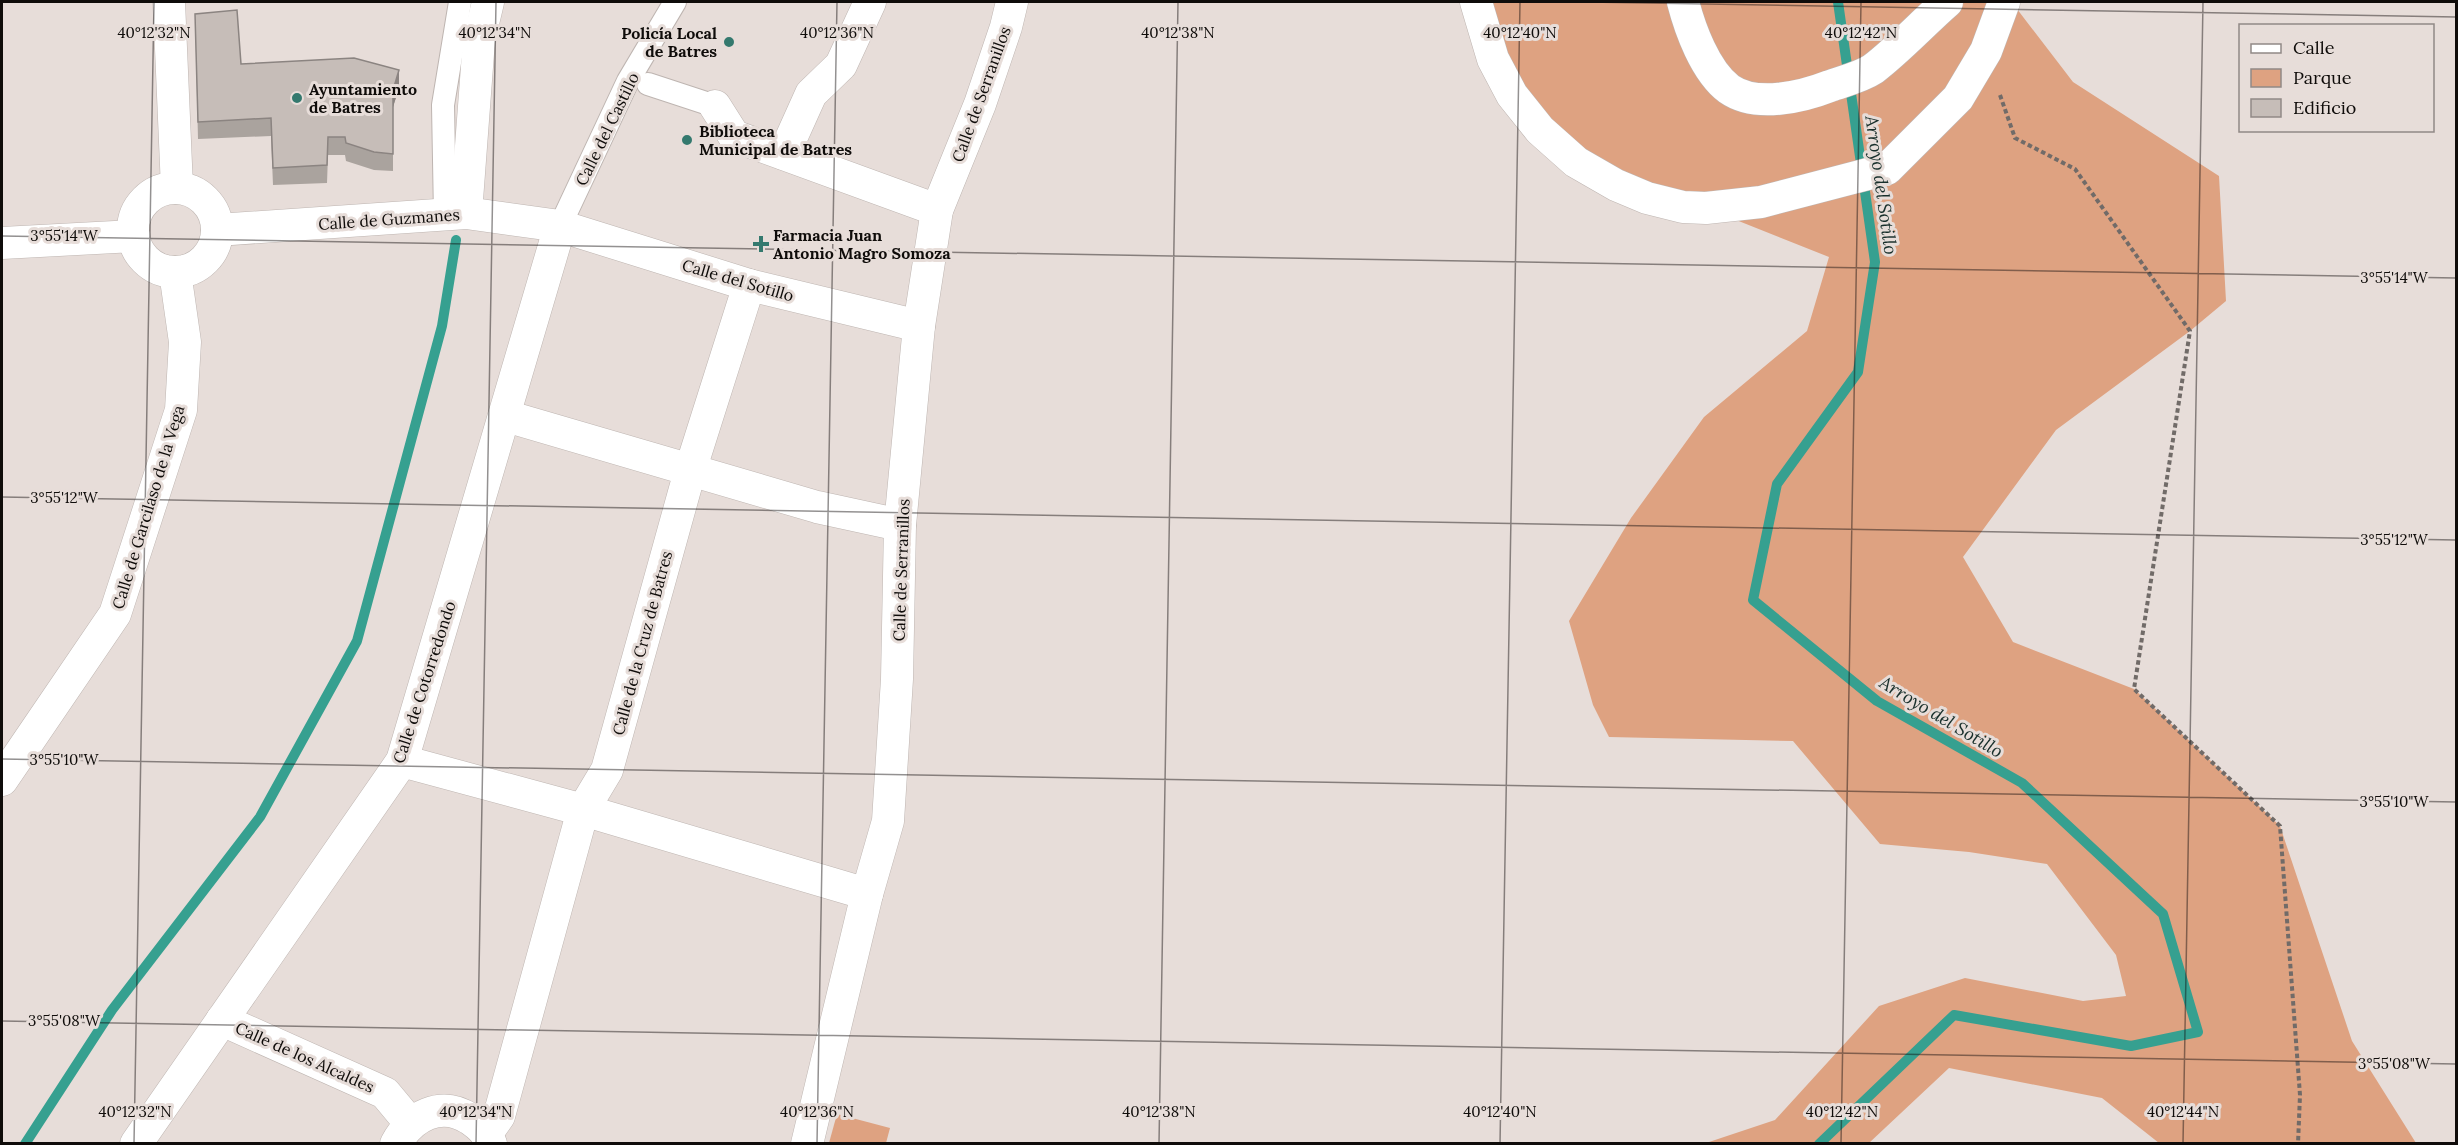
<svg xmlns="http://www.w3.org/2000/svg" width="2458" height="1145" viewBox="0 0 2458 1145" font-family="Lora,serif">
	<rect width="100%" height="100%" fill="#e7ddd9"/>
	<g fill="#dea281">
		<path d="M 1476,2 L 2015,2 L 2017,9 L 2073,82 L 2219,176 L 2226,301 L 2190,331 L 2056,430 L 1963,557 L 2013,642 L 2134,689 L 2280,826 L 2352,1041 L 2416,1143 L 2159,1143 L 2102,1098 L 1949,1068 L 1869,1143 L 1706,1143 L 1775,1120 L 1879,1006 L 1965,978 L 2083,1001 L 2126,996 L 2116,955 L 2047,864 L 1969,852 L 1880,844 L 1793,741 L 1609,737 L 1593,705 L 1569,621 L 1631,518 L 1704,417 L 1807,331 L 1829,257 L 1706,208 L 1683,207 L 1540,130 Z"/>
		<path d="M 837,1114 L 890,1128 L 886,1143 L 829,1143 Z"/>
	</g>
	<g fill="none" stroke-linecap="round" stroke-linejoin="round">
		<g stroke="#36a090" stroke-width="10">
			<path d="M 25,1144 L 112,1010 L 260,817 L 357,641 L 442,326 L 456,240"/>
			<path d="M 1819,1144 L 1954,1015 L 2131,1046 L 2198,1032 L 2163,914 L 2022,783 L 1877,701 L 1753,600 L 1777,484 L 1858,372 L 1875,262 L 1838,2"/>
		</g>
		<defs>
			<g id="pedestrian">
				<path d="M 648,84 L 715,106"/>
				<path d="M 445,215 L 443,105 L 460,2"/>
				<path d="M 560,226 L 628,81 L 675,2"/>
			</g>
			<g id="minor">
				<path d="M 169,2 L 177,188"/>
				<path d="M 1476,2 L 1493,59 L 1512,95 L 1540,130 L 1576,162 L 1616,185 L 1647,198 L 1683,207 L 1706,208 L 1761,202 L 1887,169 L 1958,98 L 1986,51 L 2004,2"/>
				<path d="M 1683,2 C 1690,29 1705,71 1729,89 C 1756,108 1802,97 1830,86 C 1844,81 1861,77 1873,69 C 1898,50 1923,23 1947,2"/>
				<path d="M 715,106 L 734,136 L 937,210"/>
				<path d="M 784,154 L 811,94 L 841,65 L 870,2"/>
				<circle cx="175" cy="230" r="42"/>
				<path d="M 466,213 L 479,40 L 488,2"/>
				<path d="M 217,230 L 466,213 L 560,226 L 749,285 L 919,326"/>
				<path d="M 2,243 L 134,236"/>
				<path d="M 506,416 L 817,507 L 900,525"/>
				<path d="M 402,761 L 583,810 L 867,894"/>
				<path d="M 2,780 L 115,614 L 181,410 L 185,342 L 175,272"/>
				<path d="M 222,1020 L 385,1093 L 410,1123"/>
				<path d="M 487,1133 L 499,1116 L 583,810 L 607,770 L 690,471 L 749,285"/>
				<path d="M 136,1144 L 402,761 L 560,226"/>
				<path d="M 396,1144 C 411,1116 441,1100 470,1119 C 480,1126 487,1132 491,1144"/>
				<path d="M 807,1144 L 867,894 L 888,821 L 897,679 L 900,525 L 919,326 L 937,210 L 980,104 L 1006,27 L 1012,2"/>
			</g>
		</defs>
		<use href="#pedestrian" stroke="#beb5b1" stroke-width="24"/>
		<use href="#minor" stroke="#beb5b1" stroke-width="33"/>
		<path stroke="#716b68" stroke-width="4" stroke-dasharray="4.5 3" stroke-linecap="butt" d="M 2000,95 L 2015,138 L 2075,169 L 2190,331 L 2134,689 L 2280,826 L 2300,1095 L 2298,1144"/>
		<use href="#pedestrian" stroke="#fff" stroke-width="22"/>
		<use href="#minor" stroke="#fff" stroke-width="32"/>
	</g>
	<path fill="#aaa39e" d="M 195,14 L 241,64 L 399,88 L 393,107 L 393,171 L 374,170 L 346,161 L 345,155 L 328,155 L 327,183 L 273,185 L 271,136 L 198,139 Z"/>
	<path fill="#8b8481" d="M 399,70 L 399,88 L 393,107 L 393,90 Z"/>
	<path fill="#c6bdb8" stroke="#8b8481" stroke-width="1.5" d="M 237,10 L 241,64 L 354,58 L 399,70 L 393,90 L 393,154 L 374,152 L 346,143 L 345,137 L 328,137 L 327,165 L 273,168 L 271,118 L 198,122 L 195,14 Z"/>
	<path fill="none" stroke="#0f0c0a" stroke-width="1.5" stroke-opacity="0.45" d="M 1588,2 L 2456,17M 2,236 L 2456,278M 2,497 L 2456,540M 2,759 L 2456,802M 2,1021 L 2456,1064M 134,1144 L 154,2M 476,1144 L 496,2M 817,1144 L 837,2M 1159,1144 L 1178,2M 1500,1144 L 1520,2M 1841,1144 L 1861,2M 2183,1144 L 2203,2"/>
	<g fill="#34796e" stroke="#e7ddd9" stroke-width="2">
		<circle cx="729" cy="42" r="6"/>
		<circle cx="297" cy="98" r="6"/>
		<circle cx="687" cy="140" r="6"/>
		<path d="M758 235h6v6h6v6h-6v6h-6v-6h-6v-6h6z"/>
	</g>
	<g text-anchor="middle" stroke-width="6" stroke-linejoin="round" paint-order="stroke">
		<g font-size="16" font-weight="bold" fill="#0f0c0a" stroke="#e7ddd9" text-anchor="start">
			<text x="717" y="39" text-anchor="end">Policía Local<tspan x="717" dy="18">de Batres</tspan></text>
			<text x="309" y="95">Ayuntamiento<tspan x="309" dy="18">de Batres</tspan></text>
			<text x="699" y="137">Biblioteca<tspan x="699" dy="18">Municipal de Batres</tspan></text>
			<text x="773" y="241">Farmacia Juan<tspan x="773" dy="18">Antonio Magro Somoza</tspan></text>
		</g>
		<g font-size="16" fill="#0f0c0a" stroke="#e7ddd9">
			<text transform="translate(981 94) rotate(-70)" y="6">Calle de Serranillos</text>
			<text transform="translate(607 129) rotate(-64)" y="6">Calle del Castillo</text>
			<text transform="translate(389 219) rotate(-4)" y="6">Calle de Guzmanes</text>
			<text transform="translate(738 280) rotate(16)" y="6">Calle del Sotillo</text>
			<text transform="translate(148 507) rotate(-73)" y="6">Calle de Garcilaso de la Vega</text>
			<text transform="translate(901 570) rotate(-88)" y="6">Calle de Serranillos</text>
			<text transform="translate(642 643) rotate(-75)" y="6">Calle de la Cruz de Batres</text>
			<text transform="translate(424 682) rotate(-72)" y="6">Calle de Cotorredondo</text>
			<text transform="translate(305 1057) rotate(24)" y="6">Calle de los Alcaldes</text>
		</g>
		<g font-size="18" font-style="italic" fill="#182f2b" stroke="#e7ddd9">
			<text transform="translate(1881 185) rotate(82)" y="6">Arroyo del Sotillo</text>
			<text transform="translate(1941 717) rotate(31)" y="6">Arroyo del Sotillo</text>
		</g>
	</g>
	<g font-size="15" text-anchor="middle" fill="#0f0c0a" stroke="#e7ddd9" stroke-width="6" stroke-linejoin="round" paint-order="stroke">
		<text x="154" y="38">40°12'32"N</text>
		<text x="495" y="38">40°12'34"N</text>
		<text x="837" y="38">40°12'36"N</text>
		<text x="1178" y="38">40°12'38"N</text>
		<text x="1520" y="38">40°12'40"N</text>
		<text x="1861" y="38">40°12'42"N</text>
		<text x="64" y="241">3°55'14"W</text>
		<text x="2394" y="283">3°55'14"W</text>
		<text x="64" y="503">3°55'12"W</text>
		<text x="2394" y="545">3°55'12"W</text>
		<text x="64" y="765">3°55'10"W</text>
		<text x="2394" y="807">3°55'10"W</text>
		<text x="64" y="1026">3°55'08"W</text>
		<text x="2394" y="1069">3°55'08"W</text>
		<text x="135" y="1117">40°12'32"N</text>
		<text x="476" y="1117">40°12'34"N</text>
		<text x="817" y="1117">40°12'36"N</text>
		<text x="1159" y="1117">40°12'38"N</text>
		<text x="1500" y="1117">40°12'40"N</text>
		<text x="1842" y="1117">40°12'42"N</text>
		<text x="2183" y="1117">40°12'44"N</text>
	</g>
	<rect width="2458" height="1145" fill="none" stroke="#0f0c0a" stroke-width="6"/>
	<rect x="2239" y="24" width="195" height="108" fill="#e7ddd9" stroke="#918986" stroke-width="1.5"/>
	<rect x="2251" y="44" width="30" height="9" fill="#ffffff" stroke="#918986" stroke-width="1.5"/>
	<text x="2293" y="54" font-size="18" fill="#0f0c0a">Calle</text>
	<rect x="2251" y="69" width="30" height="18" fill="#dea281" stroke="#918986" stroke-width="1.5"/>
	<text x="2293" y="84" font-size="18" fill="#0f0c0a">Parque</text>
	<rect x="2251" y="99" width="30" height="18" fill="#c6bdb8" stroke="#918986" stroke-width="1.5"/>
	<text x="2293" y="114" font-size="18" fill="#0f0c0a">Edificio</text>
</svg>
